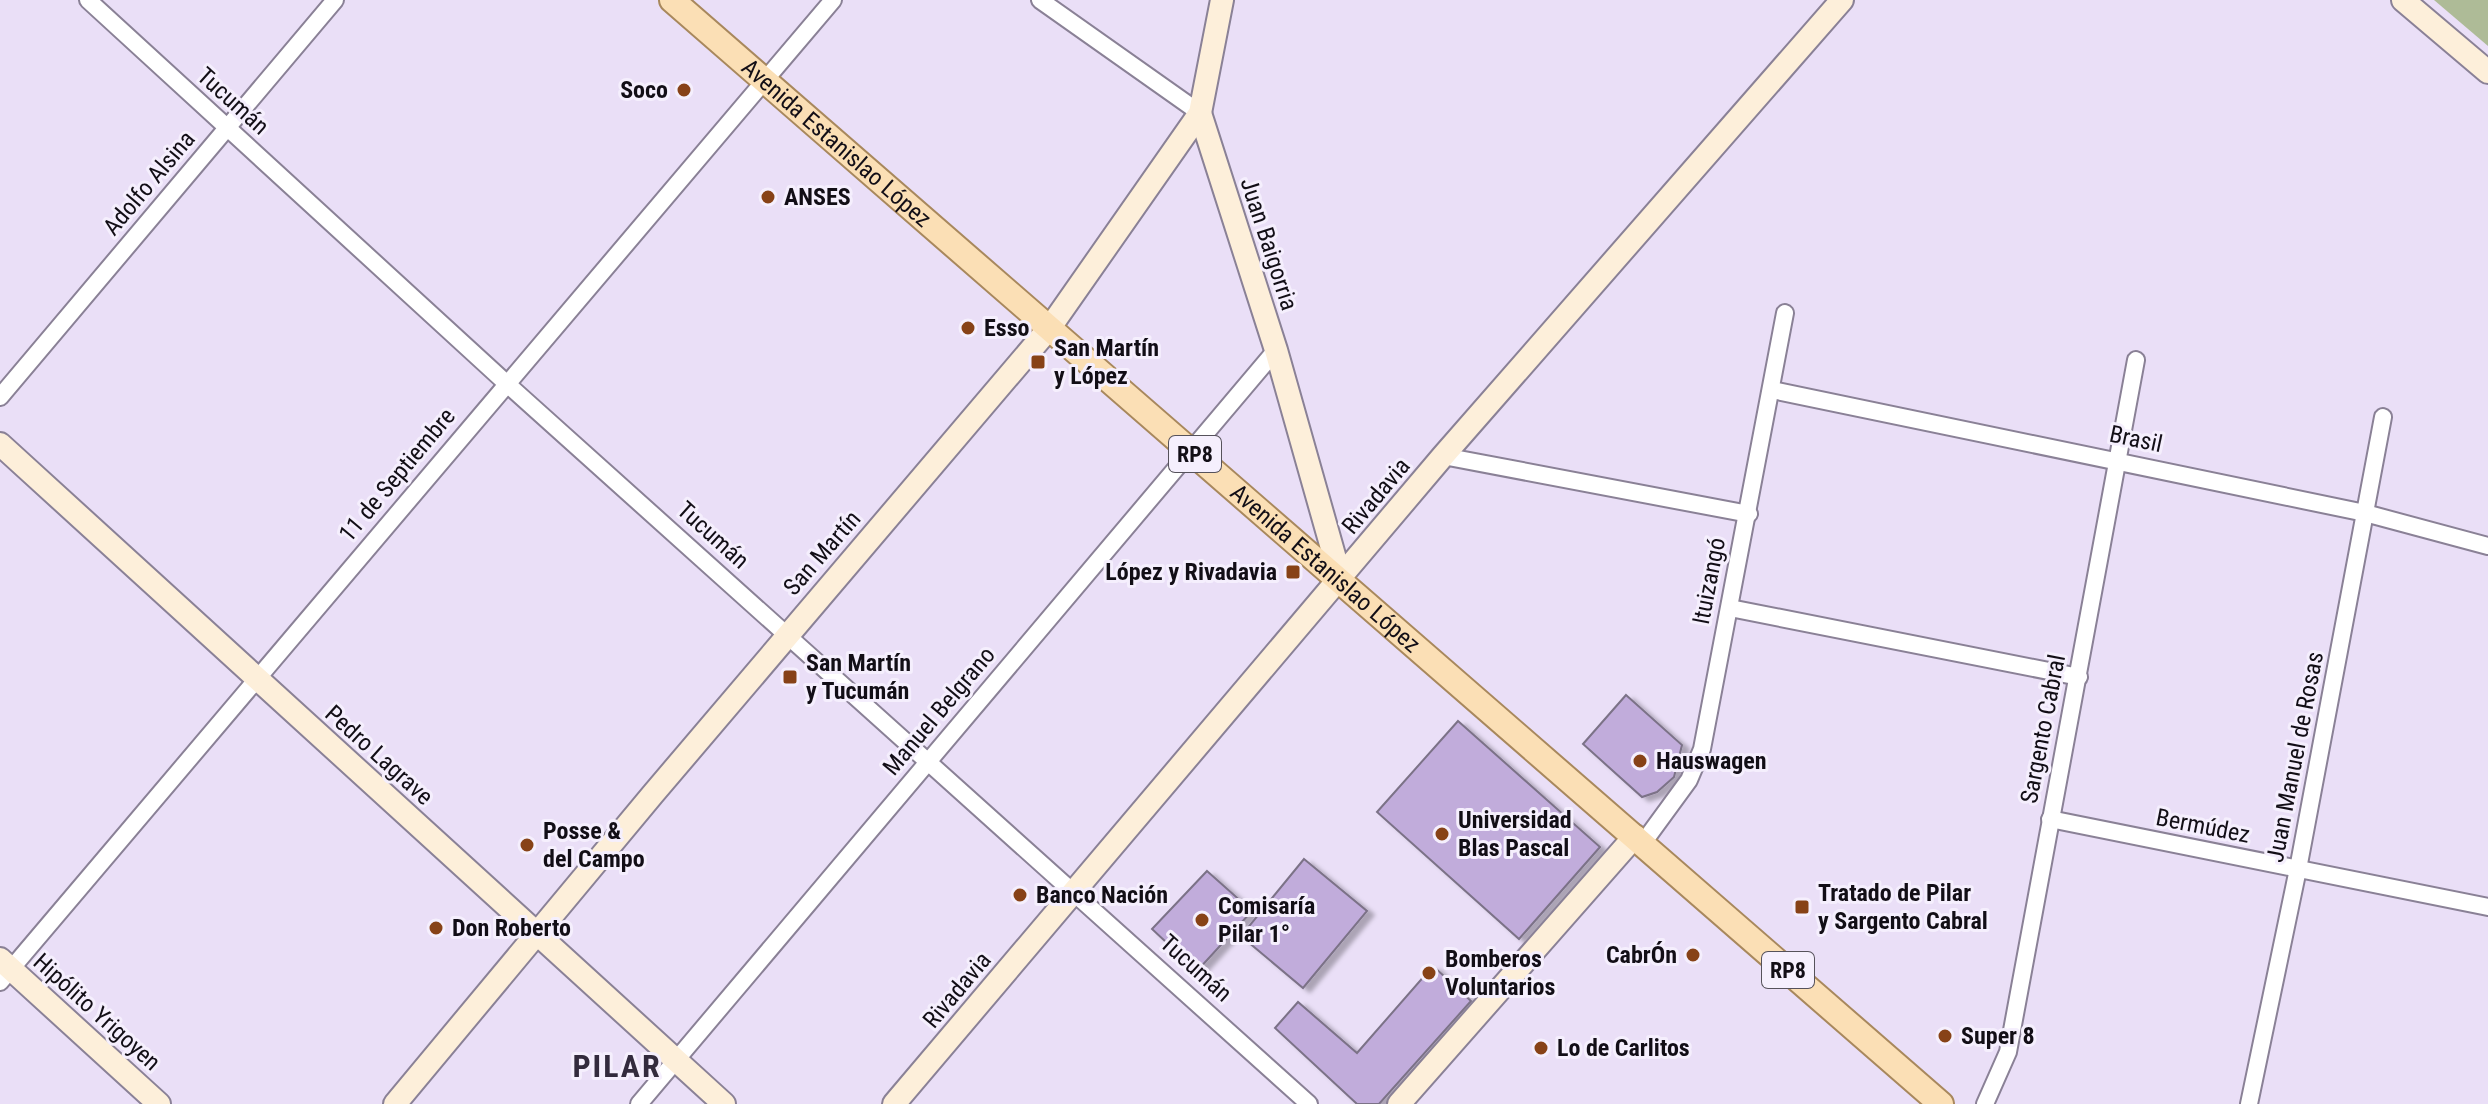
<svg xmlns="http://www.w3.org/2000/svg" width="2488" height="1104" viewBox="0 0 2488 1104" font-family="'Roboto Condensed',sans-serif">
	<defs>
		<filter id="shadow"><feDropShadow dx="7" dy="4" stdDeviation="2" flood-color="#0004"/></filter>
	</defs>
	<rect width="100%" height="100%" fill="#eadff7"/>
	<path fill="#aebb97" d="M 2434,0 L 2488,0 L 2488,46 Z"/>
	<g fill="#c1acdb" stroke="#7b7287" stroke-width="2" filter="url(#shadow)">
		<path d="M 1626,695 L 1682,745 L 1674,777 L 1657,792 L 1642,797 L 1583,744 Z"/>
		<path d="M 1458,721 L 1600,847 L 1519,939 L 1377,812 Z"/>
		<path d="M 1304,859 L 1367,911 L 1303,988 L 1241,936 Z"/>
		<path d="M 1207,871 L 1252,911 L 1197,971 L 1152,929 Z"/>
		<path d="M 1433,966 L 1471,1001 L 1379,1104 L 1357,1104 L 1275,1028 L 1298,1002 L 1357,1053 Z"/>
	</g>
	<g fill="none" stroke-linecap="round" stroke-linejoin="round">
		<defs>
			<g id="street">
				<path d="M 88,0 L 506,383 L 1309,1104"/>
				<path d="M 1040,0 L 1200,113"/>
				<path d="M 1772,390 L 2365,513 L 2488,546"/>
				<path d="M 0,397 L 335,0"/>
				<path d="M 1443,456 L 1749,514"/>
				<path d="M 1730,608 L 2079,677"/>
				<path d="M 2050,819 L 2488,907"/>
				<path d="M 1643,843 L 1689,780 L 1702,749 L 1785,313"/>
				<path d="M 0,982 L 833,0"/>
				<path d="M 639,1104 L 1276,350"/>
				<path d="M 1985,1104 L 2008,1052 L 2136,360"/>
				<path d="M 2249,1104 L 2298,869 L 2383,417"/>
			</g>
			<g id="secondary">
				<path d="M 2403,0 L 2488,72"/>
				<path d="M 1200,113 L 1276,350 L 1341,580"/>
				<path d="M 0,444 L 724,1104"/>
				<path d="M 0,959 L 159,1104"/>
				<path d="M 395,1104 L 653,794 L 1051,326 L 1200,113 L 1222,0"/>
				<path d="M 894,1104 L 1443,456 L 1842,0"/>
				<path d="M 1399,1104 L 1635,836"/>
			</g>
			<g id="primary">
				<path id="s1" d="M 672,0 L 1941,1104"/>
			</g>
		</defs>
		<use href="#street" stroke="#8a8196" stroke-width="20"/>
		<use href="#secondary" stroke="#8a8196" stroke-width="26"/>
		<use href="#primary" stroke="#a8885d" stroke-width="28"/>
		<use href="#street" stroke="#fff" stroke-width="16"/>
		<use href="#secondary" stroke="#fdefda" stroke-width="22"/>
		<use href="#primary" stroke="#fbdfb5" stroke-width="24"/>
	</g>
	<g fill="#874217" stroke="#f5effd" stroke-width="3">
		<circle cx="684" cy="90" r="8"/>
		<circle cx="768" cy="197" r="8"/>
		<circle cx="968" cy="328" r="8"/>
		<rect x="1030" y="354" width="16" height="16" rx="4"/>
		<rect x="1285" y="564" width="16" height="16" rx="4"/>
		<rect x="782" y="669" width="16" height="16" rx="4"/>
		<circle cx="1640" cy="761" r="8"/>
		<circle cx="1442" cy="834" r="8"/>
		<circle cx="527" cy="845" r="8"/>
		<circle cx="1020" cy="895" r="8"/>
		<rect x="1794" y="899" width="16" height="16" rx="4"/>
		<circle cx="1202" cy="920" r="8"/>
		<circle cx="436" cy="928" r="8"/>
		<circle cx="1693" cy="955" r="8"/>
		<circle cx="1429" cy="973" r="8"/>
		<circle cx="1945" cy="1036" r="8"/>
		<circle cx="1541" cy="1048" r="8"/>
	</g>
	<g text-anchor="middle" stroke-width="6" stroke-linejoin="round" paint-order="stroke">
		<g fill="#f5effd" stroke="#56525b" stroke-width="2">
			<rect x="1169" y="436" width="52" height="36" rx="6"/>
			<rect x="1762" y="952" width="52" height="36" rx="6"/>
		</g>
		<g font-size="22" font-weight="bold" fill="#120e16">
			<text x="1195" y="462">RP8</text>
			<text x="1788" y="978">RP8</text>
		</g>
		<g font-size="24" font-weight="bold" fill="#120e16" stroke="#f5effd" text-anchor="start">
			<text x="668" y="98" text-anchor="end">Soco</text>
			<text x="784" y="205">ANSES</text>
			<text x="984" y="336">Esso</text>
			<text x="1054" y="356">San Martín<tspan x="1054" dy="28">y López</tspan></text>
			<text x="1277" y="580" text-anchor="end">López y Rivadavia</text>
			<text x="806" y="671">San Martín<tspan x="806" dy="28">y Tucumán</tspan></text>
			<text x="1656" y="769">Hauswagen</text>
			<text x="1458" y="828">Universidad<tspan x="1458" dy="28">Blas Pascal</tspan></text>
			<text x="543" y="839">Posse &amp;<tspan x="543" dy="28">del Campo</tspan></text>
			<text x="1818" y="901">Tratado de Pilar<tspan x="1818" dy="28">y Sargento Cabral</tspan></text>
			<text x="1036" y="903">Banco Nación</text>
			<text x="1218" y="914">Comisaría<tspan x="1218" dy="28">Pilar 1°</tspan></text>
			<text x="452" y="936">Don Roberto</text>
			<text x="1677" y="963" text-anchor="end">CabrÓn</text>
			<text x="1445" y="967">Bomberos<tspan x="1445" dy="28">Voluntarios</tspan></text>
			<text x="1961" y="1044">Super 8</text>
			<text x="1557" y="1056">Lo de Carlitos</text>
		</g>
		<g font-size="24" fill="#120e16" stroke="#f5effd">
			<text transform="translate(233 101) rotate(42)" y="8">Tucumán</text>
			<text dy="8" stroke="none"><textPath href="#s1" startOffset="218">Avenida Estanislao López</textPath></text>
			<text transform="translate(149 183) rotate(-50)" y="8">Adolfo Alsina</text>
			<text transform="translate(1269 244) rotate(72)" y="8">Juan Baigorria</text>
			<text transform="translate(2136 439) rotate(12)" y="8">Brasil</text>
			<text transform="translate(397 475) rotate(-50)" y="8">11 de Septiembre</text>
			<text transform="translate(1376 496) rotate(-50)" y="8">Rivadavia</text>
			<text transform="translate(713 535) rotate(42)" y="8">Tucumán</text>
			<text transform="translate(822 553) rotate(-49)" y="8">San Martín</text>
			<text dy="8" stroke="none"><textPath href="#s1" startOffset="866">Avenida Estanislao López</textPath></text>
			<text transform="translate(1709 581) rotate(-79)" y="8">Ituizangó</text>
			<text transform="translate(939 711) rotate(-50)" y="8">Manuel Belgrano</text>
			<text transform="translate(2043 729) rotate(-79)" y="8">Sargento Cabral</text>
			<text transform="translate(379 755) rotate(42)" y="8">Pedro Lagrave</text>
			<text transform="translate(2295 757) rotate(-79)" y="8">Juan Manuel de Rosas</text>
			<text transform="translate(2203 826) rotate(11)" y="8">Bermúdez</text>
			<text transform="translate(1196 968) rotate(42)" y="8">Tucumán</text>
			<text transform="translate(957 990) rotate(-50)" y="8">Rivadavia</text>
			<text transform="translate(97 1012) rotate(42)" y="8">Hipólito Yrigoyen</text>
		</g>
		<g font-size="32" font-weight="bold" letter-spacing="2" fill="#332b3d" stroke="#f5effd">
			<text x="617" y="1077">PILAR</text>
		</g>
	</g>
</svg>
